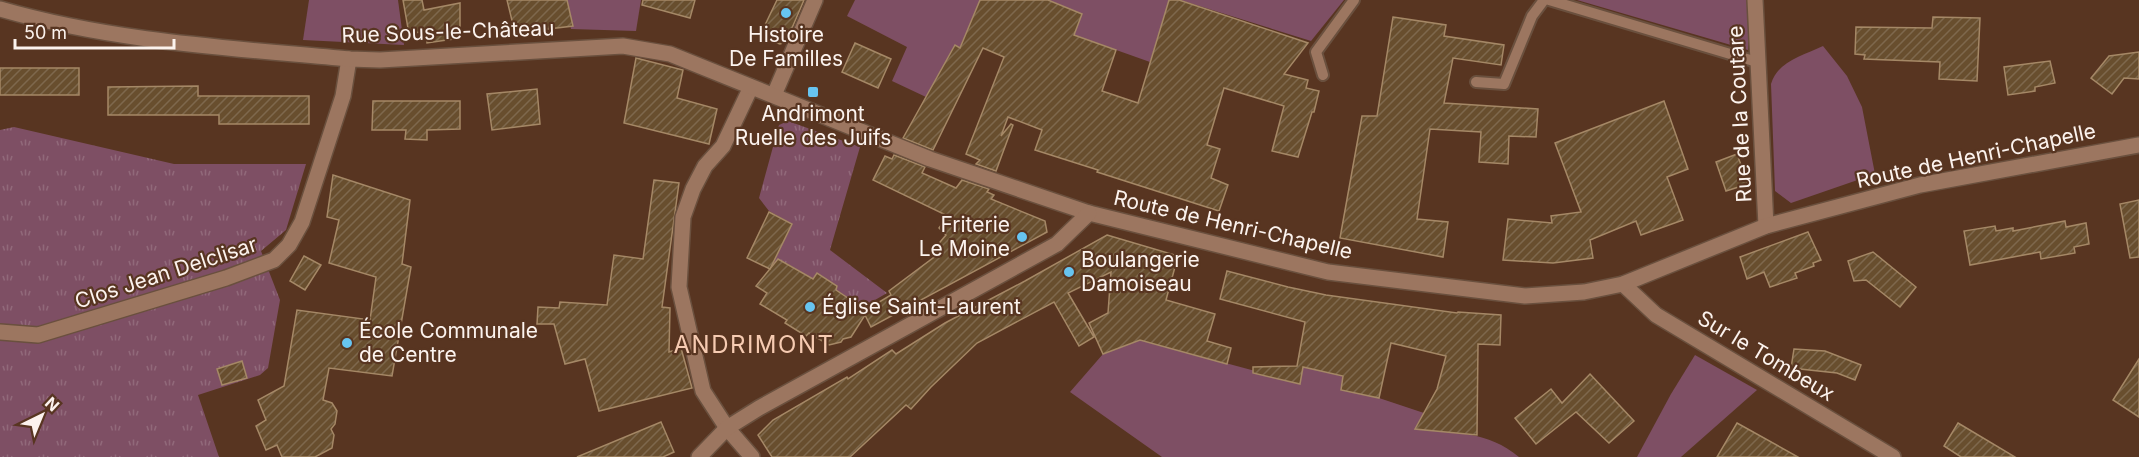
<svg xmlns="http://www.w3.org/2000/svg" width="2139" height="457" viewBox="0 0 2139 457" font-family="Inter,sans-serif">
	<defs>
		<pattern id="park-tufts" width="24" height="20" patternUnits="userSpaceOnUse" patternTransform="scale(1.5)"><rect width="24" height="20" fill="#7e4f64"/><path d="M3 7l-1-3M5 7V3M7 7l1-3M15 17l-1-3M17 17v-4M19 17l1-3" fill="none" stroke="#91697a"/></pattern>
		<pattern id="building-hatch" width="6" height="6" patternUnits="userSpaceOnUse" patternTransform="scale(1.5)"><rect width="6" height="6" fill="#684e2e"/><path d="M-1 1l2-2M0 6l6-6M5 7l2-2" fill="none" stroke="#7e684d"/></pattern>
	</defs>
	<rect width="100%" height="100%" fill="#583521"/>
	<g fill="#7e4f64">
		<path d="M 309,0 L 398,0 L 404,45 L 303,40 Z"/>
		<path d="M 565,0 L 641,0 L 636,31 L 571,29 Z"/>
		<path d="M 855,0 L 980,0 L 960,48 L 955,45 L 926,97 L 892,81 L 907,47 L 847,16 Z"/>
		<path d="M 1048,0 L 1169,0 L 1150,62 L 1074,35 L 1082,14 Z"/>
		<path d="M 1180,0 L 1344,0 L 1311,41 Z"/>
		<path d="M 1577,0 L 1749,0 L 1748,50 Z"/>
		<path d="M 1823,46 L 1847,76 L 1862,107 L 1875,174 L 1791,203 L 1775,191 L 1771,84 C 1778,61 1802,56 1823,46 Z"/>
		<path d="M 1140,340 L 1300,383 L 1303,367 L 1343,376 L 1341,390 L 1379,398 L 1424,413 L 1416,429 C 1454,433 1488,431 1519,457 L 1162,457 L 1070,392 L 1103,354 Z"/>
		<path d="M 1695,355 L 1757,390 L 1681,457 L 1637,457 L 1671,394 Z"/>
	</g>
	<g fill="url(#park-tufts)">
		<path d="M 788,121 L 860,147 L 830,250 L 887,293 L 863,307 L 836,290 L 837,286 L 817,273 L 813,279 L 786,263 L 781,272 L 772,266 L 792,224 L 769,211 L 759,198 L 779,125 Z"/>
		<path d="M 14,127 L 174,164 L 306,164 L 286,230 L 261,251 L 280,300 L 268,368 L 260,375 L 198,395 L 219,457 L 0,457 L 0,130 Z"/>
	</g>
	<g fill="url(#building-hatch)" stroke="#a58866" stroke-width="1.5">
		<path d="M 403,0 L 422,0 L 424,10 L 460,3 L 460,38 L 427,43 L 426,31 L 409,34 Z"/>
		<path d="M 507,0 L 567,0 L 573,26 L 515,33 Z"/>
		<path d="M 643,0 L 695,0 L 690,18 L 642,5 Z"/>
		<path d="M 777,0 L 804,0 L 786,42 L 780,44 L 768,40 L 764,27 Z"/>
		<path d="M 980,0 L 1048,0 L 1082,14 L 1074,35 L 1116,50 L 1102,91 L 1138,103 L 1169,0 L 1179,0 L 1308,43 L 1284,74 L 1308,80 L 1306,88 L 1319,91 L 1314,112 L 1312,112 L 1298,157 L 1272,151 L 1284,106 L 1224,88 L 1207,145 L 1220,149 L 1211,178 L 1228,185 L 1219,211 L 1097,172 L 1098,170 L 1035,150 L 1042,130 L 1008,117 L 1001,136 L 1011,124 L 1013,125 L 996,171 L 976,164 L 980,160 L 966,154 L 1004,57 L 983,48 L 933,150 L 903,138 L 955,45 L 960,48 Z"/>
		<path d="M 1393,17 L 1446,25 L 1444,36 L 1504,45 L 1501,65 L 1453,58 L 1444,103 L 1538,109 L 1536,137 L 1509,136 L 1508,164 L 1479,162 L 1481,132 L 1430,129 L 1417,219 L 1448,222 L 1443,257 L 1340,238 L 1362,116 L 1377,116 Z"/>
		<path d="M 1933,17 L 1980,18 L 1977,81 L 1939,79 L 1940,62 L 1864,59 L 1865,55 L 1855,54 L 1856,27 L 1932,28 Z"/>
		<path d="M 855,43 L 891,59 L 878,88 L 842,72 Z"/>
		<path d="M 2139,52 L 2139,79 L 2124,78 L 2112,94 L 2091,78 L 2109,56 Z"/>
		<path d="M 636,58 L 683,70 L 677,98 L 717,109 L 709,144 L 624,123 Z"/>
		<path d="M 2050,61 L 2055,83 L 2035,87 L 2035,91 L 2008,95 L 2004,67 Z"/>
		<rect x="0" y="68" width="79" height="27"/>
		<path d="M 198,86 L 198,96 L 309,96 L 309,124 L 219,124 L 219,115 L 108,115 L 108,87 Z"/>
		<path d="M 537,89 L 540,124 L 492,130 L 487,94 Z"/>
		<path d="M 373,101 L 460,101 L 460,129 L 427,130 L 427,140 L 405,139 L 406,130 L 372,130 Z"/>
		<path d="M 1664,101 L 1688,169 L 1667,177 L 1683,220 L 1641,235 L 1636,221 L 1590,240 L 1593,258 L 1553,263 L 1503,260 L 1508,219 L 1552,223 L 1551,216 L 1581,212 L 1555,143 Z"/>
		<path d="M 1737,154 L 1748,184 L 1726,191 L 1716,162 Z"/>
		<path d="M 894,155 L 925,167 L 922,173 L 956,188 L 962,180 L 989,189 L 987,192 L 994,195 L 991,199 L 1045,221 L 1047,232 L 871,327 L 865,315 L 851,337 L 843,339 L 841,342 L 829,345 L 809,333 L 806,336 L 785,323 L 787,320 L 760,304 L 767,293 L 756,286 L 778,259 L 813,279 L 817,273 L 837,286 L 836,290 L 866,310 L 891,295 L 889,291 L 941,252 L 935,248 L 946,235 L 939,228 L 948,216 L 873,180 L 885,156 L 892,159 Z"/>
		<path d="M 333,175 L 410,200 L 402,264 L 411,267 L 392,376 L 329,368 L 323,400 L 332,403 L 337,411 L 335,424 L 331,429 L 334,435 L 332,448 L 315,457 L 282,457 L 277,445 L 266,450 L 256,426 L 266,420 L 258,400 L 284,386 L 297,310 L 370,320 L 376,277 L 329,263 L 339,220 L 327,217 Z"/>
		<path d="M 654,180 L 679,183 L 662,307 L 670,308 L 669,352 L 681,348 L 692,388 L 599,411 L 585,359 L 565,364 L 554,324 L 537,324 L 538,307 L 559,308 L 560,302 L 607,305 L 614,255 L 643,259 Z"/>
		<path d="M 2139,200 L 2139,257 L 2130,258 L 2120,204 Z"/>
		<path d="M 769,212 L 792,224 L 770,269 L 747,258 Z"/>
		<path d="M 2065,221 L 2066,227 L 2086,223 L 2089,244 L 2074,247 L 2075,253 L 2041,259 L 2040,252 L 1970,265 L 1964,231 L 1995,226 L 1996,231 L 2013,228 L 2013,231 Z"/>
		<path d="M 1808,232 L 1821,260 L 1813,263 L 1814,266 L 1795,273 L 1797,278 L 1770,287 L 1764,272 L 1747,279 L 1740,257 Z"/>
		<path d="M 1107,235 L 1178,256 L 1166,300 L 1215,314 L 1207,341 L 1231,348 L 1227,364 L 1140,340 L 1103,354 L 1089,323 L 1108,313 L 1111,272 L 1068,293 L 1094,337 L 1079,346 L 1054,302 L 977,343 L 931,387 L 911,409 L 906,405 L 850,457 L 772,457 L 758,435 L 773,420 L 847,377 L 848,379 L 892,350 L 896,354 L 945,323 L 1025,281 Z"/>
		<path d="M 1873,252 L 1916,287 L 1900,307 L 1866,280 L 1854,281 L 1848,261 Z"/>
		<path d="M 304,256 L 321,265 L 305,290 L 290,281 Z"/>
		<path d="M 1227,271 L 1288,287 L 1326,295 L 1457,313 L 1458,312 L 1501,315 L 1500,345 L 1478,344 L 1477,435 L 1415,429 L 1437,389 L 1446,356 L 1391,343 L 1379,398 L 1341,390 L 1343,376 L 1303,367 L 1300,384 L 1253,373 L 1253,367 L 1297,366 L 1305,322 L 1220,299 Z"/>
		<path d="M 1794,349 L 1825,351 L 1861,365 L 1855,380 L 1837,373 L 1791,368 Z"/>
		<path d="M 2139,359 L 2139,417 L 2113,400 Z"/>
		<path d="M 242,361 L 247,378 L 222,385 L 217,369 Z"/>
		<path d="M 1590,374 L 1634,421 L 1609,443 L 1576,412 L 1536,444 L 1515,418 L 1551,389 L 1562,403 Z"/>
		<path d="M 661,422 L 674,452 L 663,457 L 577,457 Z"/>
		<path d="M 1737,423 L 1798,457 L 1717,457 Z"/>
		<path d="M 1958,423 L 2015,457 L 1961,457 L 1944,446 Z"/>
	</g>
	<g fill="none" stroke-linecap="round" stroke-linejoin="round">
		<defs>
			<g id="lane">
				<path d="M 1549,0 L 1757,62"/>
				<path d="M 1323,75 L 1316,52 L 1354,0"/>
				<path d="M 1476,82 L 1504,84 L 1532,16 L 1544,0"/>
			</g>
			<g id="street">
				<path d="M 1755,0 L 1766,226"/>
				<path d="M 751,87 L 723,146 L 705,166 L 693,189 L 683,217 L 679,287 L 703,391 L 727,428 L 752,457"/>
				<path d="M 774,95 L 815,0"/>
				<path d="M 1623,284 L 1656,315 L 1893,457"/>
				<path d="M 0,332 L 38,335 L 226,278 L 274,260 L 289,245 L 302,222 L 343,96 L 349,59"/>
			</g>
			<g id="secondary">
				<path d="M 0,9 C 114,42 232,48 349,59 L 380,60 L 623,46 L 670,54 L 930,159 L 1089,213 L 1328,272 L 1525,296 L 1584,292 L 1623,284 L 1766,226 L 1920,185 L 2139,145"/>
				<path d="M 699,457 L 727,428 L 759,408 L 1057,244 L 1089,213"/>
			</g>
		</defs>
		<use href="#lane" stroke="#6a503e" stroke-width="14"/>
		<use href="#street" stroke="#6a503e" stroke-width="18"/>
		<use href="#secondary" stroke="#6a503e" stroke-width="18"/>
		<use href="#lane" stroke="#9c7660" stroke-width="10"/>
		<use href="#street" stroke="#9c7660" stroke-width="15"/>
		<use href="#secondary" stroke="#9c7660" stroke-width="15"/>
	</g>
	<g fill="#67c4f0" stroke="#583521" stroke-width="2">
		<circle cx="786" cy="13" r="6"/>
		<rect x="807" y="86" width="12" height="12" rx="3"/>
		<circle cx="1022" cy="237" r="6"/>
		<circle cx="1069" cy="272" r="6"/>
		<circle cx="810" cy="307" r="6"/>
		<circle cx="347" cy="343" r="6"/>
	</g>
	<g text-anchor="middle" stroke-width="4.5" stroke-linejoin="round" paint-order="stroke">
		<g font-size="21" fill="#fcf3ee" stroke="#583521">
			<text transform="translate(448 32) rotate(-2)" y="7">Rue Sous-le-Château</text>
			<text transform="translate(1740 114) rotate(-93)" y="7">Rue de la Coutare</text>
			<text transform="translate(1976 156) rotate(-12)" y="7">Route de Henri-Chapelle</text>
			<text transform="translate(1233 225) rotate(13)" y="7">Route de Henri-Chapelle</text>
			<text transform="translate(166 273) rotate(-18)" y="7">Clos Jean Delclisar</text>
			<text transform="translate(1766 356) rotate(31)" y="7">Sur le Tombeux</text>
		</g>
		<g font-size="21" fill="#fcf3ee" stroke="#583521" text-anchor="start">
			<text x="786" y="42" text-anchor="middle">Histoire<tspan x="786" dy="24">De Familles</tspan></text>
			<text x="813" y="121" text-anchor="middle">Andrimont<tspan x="813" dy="24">Ruelle des Juifs</tspan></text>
			<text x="1010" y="232" text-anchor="end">Friterie<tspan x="1010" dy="24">Le Moine</tspan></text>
			<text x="1081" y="267">Boulangerie<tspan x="1081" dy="24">Damoiseau</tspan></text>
			<text x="822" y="314">Église Saint-Laurent</text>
			<text x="359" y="338">École Communale<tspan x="359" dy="24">de Centre</tspan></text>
		</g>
		<g font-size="24" letter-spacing="1.5" fill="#f6cbb2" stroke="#583521">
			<text x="754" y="353">ANDRIMONT</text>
		</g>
	</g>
	<g transform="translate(42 415) rotate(43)" stroke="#583521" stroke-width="4.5" paint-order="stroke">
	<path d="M0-4.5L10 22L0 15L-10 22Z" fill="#fcf3ee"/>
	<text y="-9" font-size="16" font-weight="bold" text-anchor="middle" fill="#fcf3ee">N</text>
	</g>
	<path d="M15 39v9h159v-9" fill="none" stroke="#fcf3ee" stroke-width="3"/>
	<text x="24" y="39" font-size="18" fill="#fcf3ee" stroke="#583521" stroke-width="4.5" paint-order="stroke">50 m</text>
</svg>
